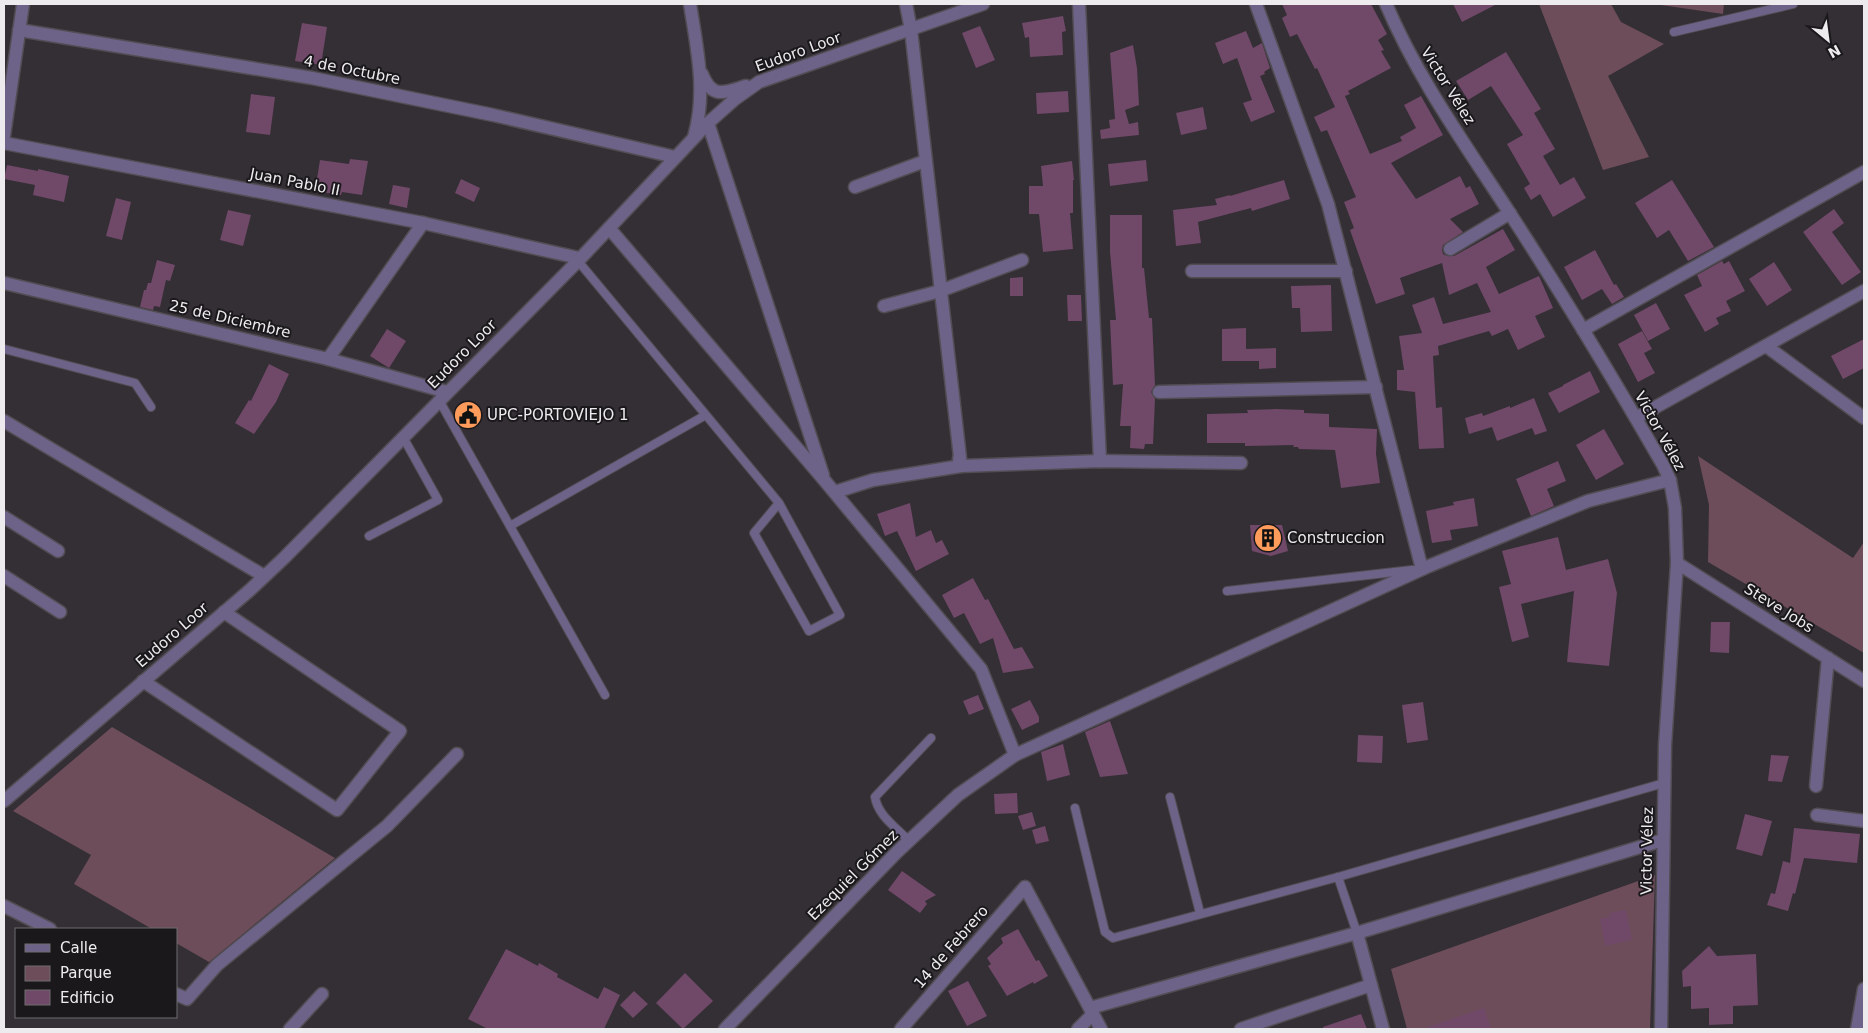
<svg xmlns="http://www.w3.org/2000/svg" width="1868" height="1033" viewBox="0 0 1868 1033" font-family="'DejaVu Sans',sans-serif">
	<rect width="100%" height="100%" fill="#332f35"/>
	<g fill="#6d4d59">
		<path d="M 1539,4 L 1611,4 L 1621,22 L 1664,44 L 1608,76 L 1649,157 L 1603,170 Z"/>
		<path d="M 1654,4 L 1724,4 L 1723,14 Z"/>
		<path d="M 1698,456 L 1853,558 L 1864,542 L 1864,653 L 1708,562 L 1709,505 Z"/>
		<path d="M 112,727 L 335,858 L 209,962 L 176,943 L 176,929 L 152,929 L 74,884 L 91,855 L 13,811 Z"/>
		<path d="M 1655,875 L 1650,1029 L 1407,1029 L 1391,969 Z"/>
	</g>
	<g fill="#704868">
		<path d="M 1282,4 L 1371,4 L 1387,34 L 1378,40 L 1384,50 L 1381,51 L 1391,68 L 1348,91 L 1350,94 L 1345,96 L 1370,154 L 1402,141 L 1400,137 L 1416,128 L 1404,105 L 1421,96 L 1443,135 L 1391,163 L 1416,199 L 1460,176 L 1466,188 L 1470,186 L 1479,204 L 1450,219 L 1463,232 L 1443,245 L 1442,250 L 1443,254 L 1447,256 L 1454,256 L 1503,229 L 1515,250 L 1486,267 L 1499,294 L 1539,276 L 1553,308 L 1535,316 L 1545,337 L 1518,350 L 1508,329 L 1492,336 L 1489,331 L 1438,346 L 1439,355 L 1433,356 L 1436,408 L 1442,407 L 1444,448 L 1419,449 L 1415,392 L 1397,390 L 1397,370 L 1404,370 L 1399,336 L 1422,333 L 1412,305 L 1434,297 L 1443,324 L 1491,312 L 1477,283 L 1449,295 L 1442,263 L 1400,278 L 1405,294 L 1376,304 L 1350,230 L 1354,228 L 1344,202 L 1356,197 L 1327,130 L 1321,132 L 1314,117 L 1335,107 L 1317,68 L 1315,69 L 1297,34 L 1290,37 L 1282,18 L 1287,15 Z"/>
		<path d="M 1453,4 L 1497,4 L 1462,22 Z"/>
		<path d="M 1063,16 L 1066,31 L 1062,32 L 1063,55 L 1030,57 L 1029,37 L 1025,38 L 1022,23 Z"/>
		<path d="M 302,23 L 327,27 L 321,65 L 295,61 Z"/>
		<path d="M 980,26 L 995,60 L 976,68 L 962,33 Z"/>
		<path d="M 1246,31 L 1253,48 L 1262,43 L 1270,68 L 1264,72 L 1265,74 L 1260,76 L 1275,112 L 1251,122 L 1243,103 L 1252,100 L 1237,58 L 1223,64 L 1215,43 Z"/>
		<path d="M 1133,45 L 1137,68 L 1139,105 L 1125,110 L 1129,124 L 1138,122 L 1139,135 L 1101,139 L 1100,130 L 1110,128 L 1109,120 L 1115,119 L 1110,53 Z"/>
		<path d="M 1506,52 L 1541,109 L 1534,113 L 1555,149 L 1543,156 L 1560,185 L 1574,177 L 1586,198 L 1553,217 L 1540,194 L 1531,200 L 1524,188 L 1530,184 L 1507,144 L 1523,135 L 1491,86 L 1468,100 L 1456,81 Z"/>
		<path d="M 1068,91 L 1069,112 L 1037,114 L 1036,93 Z"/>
		<path d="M 251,94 L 275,97 L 270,135 L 246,132 Z"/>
		<path d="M 1203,107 L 1207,129 L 1181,135 L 1176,113 Z"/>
		<path d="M 350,159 L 368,161 L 362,195 L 342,192 L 341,195 L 315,191 L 320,160 L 349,164 Z"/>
		<path d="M 1146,160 L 1148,181 L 1110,186 L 1108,164 Z"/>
		<path d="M 1072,161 L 1074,180 L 1073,180 L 1073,213 L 1070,213 L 1073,249 L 1043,252 L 1039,214 L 1029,214 L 1029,186 L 1043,186 L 1041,166 Z"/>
		<path d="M 7,165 L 38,171 L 38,169 L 69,176 L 64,202 L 33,195 L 35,185 L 4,179 Z"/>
		<path d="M 461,179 L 480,188 L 474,202 L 455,193 Z"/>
		<path d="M 1284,180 L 1290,199 L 1252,211 L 1251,208 L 1198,222 L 1201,243 L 1176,246 L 1173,210 L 1217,205 L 1215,199 L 1230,195 L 1230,196 Z"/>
		<path d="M 1672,180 L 1714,247 L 1688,261 L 1669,230 L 1657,238 L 1635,203 Z"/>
		<path d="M 393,185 L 410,188 L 407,208 L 389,204 Z"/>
		<path d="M 116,198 L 131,202 L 122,240 L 106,236 Z"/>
		<path d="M 1834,209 L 1844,223 L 1832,232 L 1861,272 L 1842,285 L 1803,232 Z"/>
		<path d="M 228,210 L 251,215 L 243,246 L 220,240 Z"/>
		<path d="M 1110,215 L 1142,215 L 1142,268 L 1144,268 L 1149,318 L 1152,318 L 1155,385 L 1151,392 L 1155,399 L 1153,444 L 1145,444 L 1144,449 L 1130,448 L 1131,426 L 1120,426 L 1123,384 L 1113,385 L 1110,320 L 1116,320 L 1110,252 Z"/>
		<path d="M 1595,250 L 1614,285 L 1616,284 L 1624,297 L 1612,304 L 1602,289 L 1582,300 L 1564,267 Z"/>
		<path d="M 157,260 L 175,265 L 170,281 L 166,280 L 160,307 L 154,306 L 153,310 L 140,307 L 144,290 L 146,290 L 148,283 L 151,283 Z"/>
		<path d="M 1722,261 L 1724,264 L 1729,261 L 1745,291 L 1726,301 L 1731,311 L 1716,318 L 1719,324 L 1705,332 L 1684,295 L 1702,286 L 1697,275 Z"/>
		<path d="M 1774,262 L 1792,290 L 1767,306 L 1749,279 Z"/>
		<path d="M 1023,277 L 1023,296 L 1010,296 L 1010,278 Z"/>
		<path d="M 1331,285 L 1332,331 L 1301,332 L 1300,308 L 1292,308 L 1291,286 Z"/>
		<path d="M 1067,295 L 1081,295 L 1082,321 L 1068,321 Z"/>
		<path d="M 1656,303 L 1670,329 L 1648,341 L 1634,315 Z"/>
		<path d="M 1246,328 L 1246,349 L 1276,348 L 1276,368 L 1259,369 L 1259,361 L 1222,361 L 1222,329 Z"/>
		<path d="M 387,329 L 406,341 L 389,368 L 370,356 Z"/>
		<path d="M 1642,331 L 1652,349 L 1644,353 L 1655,373 L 1638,382 L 1618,344 Z"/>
		<path d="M 1864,339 L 1864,368 L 1843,379 L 1831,356 Z"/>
		<path d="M 269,364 L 289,374 L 276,402 L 254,434 L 235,423 L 249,400 L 251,401 Z"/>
		<path d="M 1590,371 L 1600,392 L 1559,413 L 1548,393 L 1563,386 L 1563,385 Z"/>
		<path d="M 1534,398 L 1547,431 L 1535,435 L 1532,428 L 1497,441 L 1492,427 L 1469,434 L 1465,418 L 1482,413 L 1483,416 L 1510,406 L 1510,408 Z"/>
		<path d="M 1276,409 L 1304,410 L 1304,413 L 1329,414 L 1329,427 L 1377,429 L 1376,454 L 1380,483 L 1341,488 L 1335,450 L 1299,449 L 1298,447 L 1293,447 L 1294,445 L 1245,446 L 1245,443 L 1207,443 L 1207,414 L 1248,413 L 1247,410 Z"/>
		<path d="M 1604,429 L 1624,464 L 1596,480 L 1576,445 Z"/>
		<path d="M 1558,461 L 1566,481 L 1547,489 L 1554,506 L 1531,516 L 1516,479 Z"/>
		<path d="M 1474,498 L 1478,526 L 1450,530 L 1452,540 L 1432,543 L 1426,511 L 1454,505 L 1453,502 Z"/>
		<path d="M 910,503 L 916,537 L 931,530 L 936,543 L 942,540 L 949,554 L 916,571 L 897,531 L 885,536 L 877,514 Z"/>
		<path d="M 1250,525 L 1282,525 L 1288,551 L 1271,556 L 1252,551 Z"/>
		<path d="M 1558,537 L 1566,570 L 1608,559 L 1617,593 L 1609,666 L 1567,662 L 1574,591 L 1521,604 L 1529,637 L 1512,642 L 1499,587 L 1511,584 L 1502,551 Z"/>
		<path d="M 973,578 L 985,600 L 988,599 L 1014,649 L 1022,647 L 1034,668 L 1003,673 L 993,638 L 980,644 L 964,613 L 954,618 L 942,595 Z"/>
		<path d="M 1711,622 L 1730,622 L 1729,653 L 1710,652 Z"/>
		<path d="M 978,695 L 984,709 L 969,715 L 963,701 Z"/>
		<path d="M 1030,700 L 1039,717 L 1039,722 L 1022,730 L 1011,709 Z"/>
		<path d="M 1423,702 L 1428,740 L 1407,743 L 1402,705 Z"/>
		<path d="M 1110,721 L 1128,774 L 1100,777 L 1085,732 Z"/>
		<path d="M 1358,735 L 1383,736 L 1382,763 L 1357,762 Z"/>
		<path d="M 1063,744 L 1070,775 L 1047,781 L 1041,752 Z"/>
		<path d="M 1771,755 L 1789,756 L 1782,782 L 1768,781 Z"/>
		<path d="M 1017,793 L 1018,813 L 995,814 L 994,794 Z"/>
		<path d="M 1032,812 L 1036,826 L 1023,830 L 1018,816 Z"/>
		<path d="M 1745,814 L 1772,821 L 1762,856 L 1736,849 Z"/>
		<path d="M 1045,826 L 1049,841 L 1036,844 L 1032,830 Z"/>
		<path d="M 1794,828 L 1860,834 L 1857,863 L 1804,858 L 1795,894 L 1793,893 L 1788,911 L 1767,905 L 1771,893 L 1775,894 L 1783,861 L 1790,863 Z"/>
		<path d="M 902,871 L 936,895 L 925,901 L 927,904 L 920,913 L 888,890 Z"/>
		<path d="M 1626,910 L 1632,940 L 1605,946 L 1600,919 L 1610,917 L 1609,913 Z"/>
		<path d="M 1018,929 L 1036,961 L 1039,960 L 1048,976 L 1034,984 L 1033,982 L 1007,996 L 988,966 L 991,964 L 987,958 L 1003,943 L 1001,938 Z"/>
		<path d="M 1709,946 L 1717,956 L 1756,954 L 1758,1005 L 1733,1006 L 1733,1024 L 1709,1025 L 1709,1008 L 1691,1009 L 1691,986 L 1683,987 L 1682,971 Z"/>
		<path d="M 506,949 L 538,966 L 539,963 L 558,974 L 557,977 L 598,999 L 604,987 L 620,995 L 604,1029 L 488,1029 L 468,1019 Z"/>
		<path d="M 685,973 L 713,1001 L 683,1029 L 656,1003 Z"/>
		<path d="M 968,981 L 987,1016 L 967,1026 L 948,991 Z"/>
		<path d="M 634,991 L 648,1004 L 633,1018 L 620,1005 Z"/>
		<path d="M 1484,1008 L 1491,1029 L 1428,1029 L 1428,1027 Z"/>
		<path d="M 1361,1014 L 1367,1029 L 1323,1029 L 1323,1027 Z"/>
	</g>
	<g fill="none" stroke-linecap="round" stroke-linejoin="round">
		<defs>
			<g id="lane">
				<path d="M 1674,32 L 1793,4"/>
				<path d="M 578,261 L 779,503 L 840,615 L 809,631 L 754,533 L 779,503"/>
				<path d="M 4,349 L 135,383 L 151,407"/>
				<path d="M 439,400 L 605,695"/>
				<path d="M 510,526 L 704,416"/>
				<path d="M 369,536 L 438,500 L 403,437"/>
				<path d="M 1227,591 L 1412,570"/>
				<path d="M 1170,797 L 1200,913"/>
				<path d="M 1075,808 L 1105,932 L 1113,938 L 1338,877 L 1664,783"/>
				<path d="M 909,841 C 896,827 878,816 875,797 L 931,738"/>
				<path d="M 1338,877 L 1357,933"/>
			</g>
			<g id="street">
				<path d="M 690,4 C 697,49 707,92 694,137"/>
				<path d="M 1079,4 L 1100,461"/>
				<path d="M 1256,4 L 1328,204 L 1422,569"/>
				<path d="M 1386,4 C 1418,79 1465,144 1509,212 C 1563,295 1614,380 1663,465 L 1670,480 L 1675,508 L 1677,563 L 1665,745 L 1661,1029"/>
				<path d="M 19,30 L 312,78 L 493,115 L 675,157"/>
				<path d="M 702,74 C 712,99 724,93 746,86"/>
				<path d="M 708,123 L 823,475"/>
				<path d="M 4,136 L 23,4"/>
				<path d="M 4,143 L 423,223 L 579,258"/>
				<path d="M 855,187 L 925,161"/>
				<path d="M 609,228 L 825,481 L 981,669 L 1015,755"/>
				<path d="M 1450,249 L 1510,213"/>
				<path d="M 1192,271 L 1346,271"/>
				<path d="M 4,283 L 328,359 L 447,392"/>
				<path d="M 884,306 L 940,291 L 1022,260"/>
				<path d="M 1583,330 L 1864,172"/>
				<path d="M 1766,346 L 1864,418"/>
				<path d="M 328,359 L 423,223"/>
				<path d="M 1159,392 L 1376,387"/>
				<path d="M 1636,418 L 1864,291"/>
				<path d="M 4,421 L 264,576"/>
				<path d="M 959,459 L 961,466 L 1100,461 L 1241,463"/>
				<path d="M 835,492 L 873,480 L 961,466 L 911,30 L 906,4"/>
				<path d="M 4,517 L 58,551"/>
				<path d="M 1677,563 L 1864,681"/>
				<path d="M 4,576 L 60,612"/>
				<path d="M 143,681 L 337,810 L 400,731 L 224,612"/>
				<path d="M 1816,786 L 1828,658"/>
				<path d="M 4,801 L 250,590 L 284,558 L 578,261 L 708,123 L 735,99 L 759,82 L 983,4"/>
				<path d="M 1817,815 L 1864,821"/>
				<path d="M 4,906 L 50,929"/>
				<path d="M 1357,933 L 1383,1029"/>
				<path d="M 176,994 L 187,999 L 217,965 L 387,826 L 457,754"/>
				<path d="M 290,1029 L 322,994"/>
				<path d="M 725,1029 L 897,852 L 958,795 L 1015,755 L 1429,566 L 1588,501 L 1670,480"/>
				<path d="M 901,1029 L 1025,887 L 1101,1029"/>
				<path d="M 1078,1029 L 1093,1014 L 1090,1008 L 1357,933 L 1663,840"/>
				<path d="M 1241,1029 L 1371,985"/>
				<path d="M 1857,1029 L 1864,989"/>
			</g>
		</defs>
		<use href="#lane" stroke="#514d53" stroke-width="10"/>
		<use href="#street" stroke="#514d53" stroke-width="15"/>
		<use href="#lane" stroke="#6d6388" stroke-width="8"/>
		<use href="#street" stroke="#6d6388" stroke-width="12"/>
	</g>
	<defs>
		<symbol id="civic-disc" viewBox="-11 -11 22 22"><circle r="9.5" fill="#ff9b5b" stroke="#1a181b"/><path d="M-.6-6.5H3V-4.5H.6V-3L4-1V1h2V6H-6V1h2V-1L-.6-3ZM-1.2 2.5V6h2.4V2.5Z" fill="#111"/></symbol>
		<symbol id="building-disc" viewBox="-11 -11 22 22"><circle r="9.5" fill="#ff9b5b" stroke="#1a181b"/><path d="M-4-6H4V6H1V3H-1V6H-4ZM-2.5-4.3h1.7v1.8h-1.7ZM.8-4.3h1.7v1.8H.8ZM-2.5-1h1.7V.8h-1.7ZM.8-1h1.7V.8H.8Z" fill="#111"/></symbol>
	</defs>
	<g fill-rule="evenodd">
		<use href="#civic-disc" x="452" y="399" width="32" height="32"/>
		<use href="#building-disc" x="1252" y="522" width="32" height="32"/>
	</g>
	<g text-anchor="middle" stroke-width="4" stroke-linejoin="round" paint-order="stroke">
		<g font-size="15" fill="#eeebef" stroke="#1a181b">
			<text transform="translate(798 52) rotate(-20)" y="5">Eudoro Loor</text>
			<text transform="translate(352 70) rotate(11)" y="5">4 de Octubre</text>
			<text transform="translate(1448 86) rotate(58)" y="5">Victor Vélez</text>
			<text transform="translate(295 182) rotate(11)" y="5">Juan Pablo II</text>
			<text transform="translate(230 319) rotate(13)" y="5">25 de Diciembre</text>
			<text transform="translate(462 354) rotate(-45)" y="5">Eudoro Loor</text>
			<text transform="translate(1660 431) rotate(61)" y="5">Victor Vélez</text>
			<text transform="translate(1779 608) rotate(32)" y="5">Steve Jobs</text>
			<text transform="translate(172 635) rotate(-41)" y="5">Eudoro Loor</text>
			<text transform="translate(1647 851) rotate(-89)" y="5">Victor Vélez</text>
			<text transform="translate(853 875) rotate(-45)" y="5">Ezequiel Gómez</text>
			<text transform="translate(951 947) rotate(-49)" y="5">14 de Febrero</text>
		</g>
		<g font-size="15" fill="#eeebef" stroke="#1a181b" text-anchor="start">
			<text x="487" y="420">UPC-PORTOVIEJO 1</text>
			<text x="1287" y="543">Construccion</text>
		</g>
	</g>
	<rect width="1868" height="1033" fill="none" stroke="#eeebef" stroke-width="10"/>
	<rect x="15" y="928" width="162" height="90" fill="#1a181b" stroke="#6f6c70"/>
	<rect x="25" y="944" width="25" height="8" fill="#6d6388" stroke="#6f6c70"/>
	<text x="60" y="953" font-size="15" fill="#eeebef">Calle</text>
	<rect x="25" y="966" width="25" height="15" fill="#6d4d59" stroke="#6f6c70"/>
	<text x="60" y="978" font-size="15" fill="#eeebef">Parque</text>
	<rect x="25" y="990" width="25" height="15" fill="#704868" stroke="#6f6c70"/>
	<text x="60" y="1003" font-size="15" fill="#eeebef">Edificio</text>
	<g transform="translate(1828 40) rotate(151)" stroke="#1a181b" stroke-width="4" paint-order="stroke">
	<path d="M0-4L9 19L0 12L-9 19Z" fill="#eeebef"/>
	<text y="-8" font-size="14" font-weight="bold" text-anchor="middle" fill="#eeebef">N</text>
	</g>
</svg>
